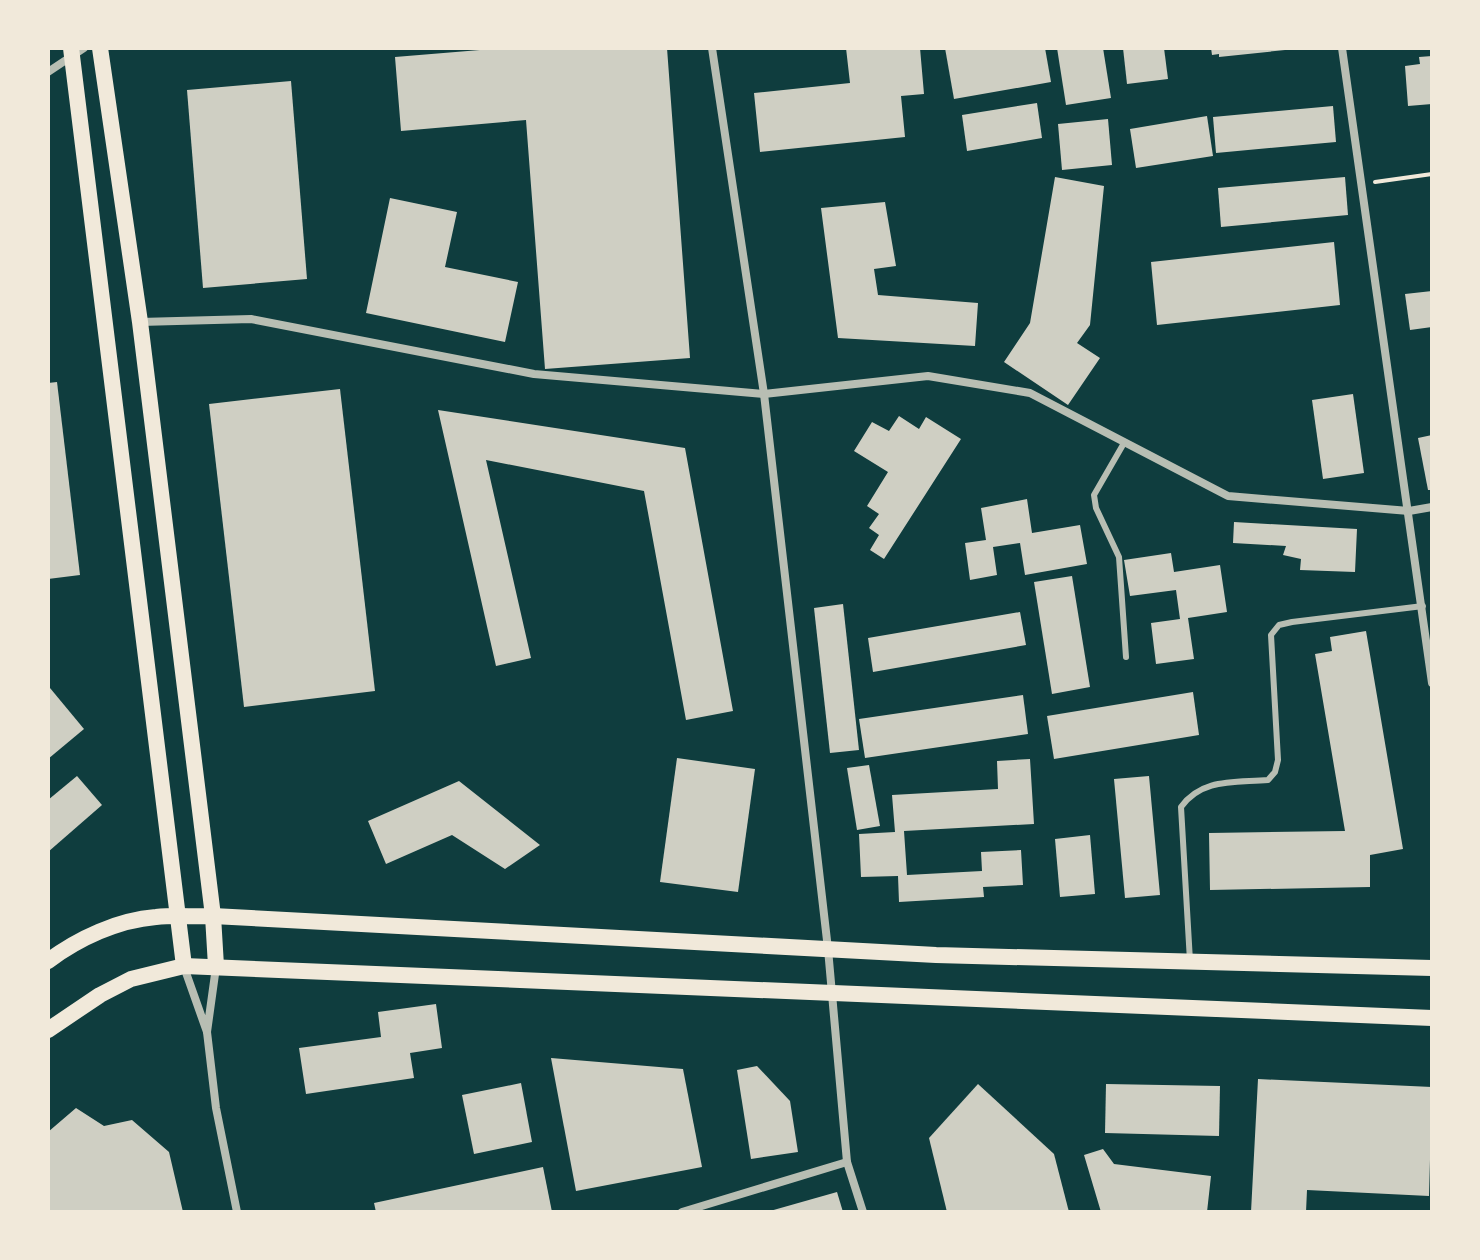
<svg xmlns="http://www.w3.org/2000/svg" width="1480" height="1260" viewBox="0 0 1480 1260" font-family="Roboto,sans-serif">
	<rect width="100%" height="100%" fill="#0f3d3e"/>
	<g fill="#cfcfc3">
		<path d="M 504,48 L 667,48 L 690,358 L 545,369 L 526,120 L 401,131 L 395,57 Z"/>
		<path d="M 846,48 L 920,48 L 924,94 L 901,96 L 905,137 L 760,152 L 754,93 L 850,83 Z"/>
		<path d="M 945,48 L 1045,48 L 1051,82 L 954,99 Z"/>
		<path d="M 1057,48 L 1103,48 L 1111,98 L 1066,105 Z"/>
		<path d="M 1123,48 L 1164,48 L 1168,79 L 1127,84 Z"/>
		<path d="M 1211,48 L 1285,48 L 1285,50 L 1219,57 L 1219,54 L 1212,55 Z"/>
		<path d="M 1432,56 L 1432,104 L 1408,106 L 1405,66 L 1420,64 L 1419,57 Z"/>
		<path d="M 291,81 L 307,279 L 203,288 L 187,90 Z"/>
		<path d="M 1037,103 L 1042,138 L 967,151 L 962,115 Z"/>
		<path d="M 1333,106 L 1336,142 L 1216,153 L 1213,117 Z"/>
		<path d="M 1207,116 L 1213,156 L 1136,168 L 1130,129 Z"/>
		<path d="M 1108,119 L 1112,165 L 1062,170 L 1058,124 Z"/>
		<path d="M 1055,177 L 1104,186 L 1090,325 L 1077,343 L 1100,358 L 1068,405 L 1004,362 L 1030,323 Z"/>
		<path d="M 1345,177 L 1348,215 L 1221,227 L 1218,188 Z"/>
		<path d="M 390,198 L 457,212 L 445,267 L 518,282 L 505,342 L 366,313 Z"/>
		<path d="M 885,202 L 896,266 L 874,269 L 878,295 L 978,303 L 975,346 L 838,338 L 821,208 Z"/>
		<path d="M 1334,242 L 1340,305 L 1157,325 L 1151,262 Z"/>
		<path d="M 1432,291 L 1432,327 L 1410,330 L 1405,294 Z"/>
		<path d="M 57,382 L 80,575 L 48,579 L 48,383 Z"/>
		<path d="M 340,389 L 375,691 L 244,707 L 209,404 Z"/>
		<path d="M 1353,394 L 1364,473 L 1323,479 L 1312,400 Z"/>
		<path d="M 438,410 L 685,448 L 733,711 L 686,720 L 644,491 L 486,460 L 531,658 L 496,666 Z"/>
		<path d="M 899,416 L 919,429 L 926,417 L 961,439 L 884,559 L 870,550 L 879,535 L 869,528 L 879,514 L 867,506 L 888,472 L 854,451 L 872,422 L 889,431 Z"/>
		<path d="M 1432,435 L 1432,490 L 1428,490 L 1418,438 Z"/>
		<path d="M 1027,499 L 1032,533 L 1080,525 L 1087,564 L 1025,575 L 1020,543 L 993,547 L 997,575 L 970,580 L 965,543 L 986,540 L 981,508 Z"/>
		<path d="M 1234,522 L 1357,529 L 1355,572 L 1300,570 L 1301,559 L 1283,555 L 1286,546 L 1233,543 Z"/>
		<path d="M 1171,553 L 1174,572 L 1220,565 L 1227,612 L 1188,618 L 1194,659 L 1156,664 L 1151,623 L 1180,619 L 1176,590 L 1130,596 L 1124,560 Z"/>
		<path d="M 1072,576 L 1090,687 L 1052,694 L 1034,582 Z"/>
		<path d="M 843,604 L 859,750 L 830,753 L 814,608 Z"/>
		<path d="M 1020,612 L 1026,645 L 873,672 L 868,638 Z"/>
		<path d="M 1366,631 L 1403,849 L 1370,855 L 1370,887 L 1210,890 L 1209,833 L 1345,831 L 1315,654 L 1332,651 L 1330,637 Z"/>
		<path d="M 50,688 L 84,729 L 48,759 L 48,690 Z"/>
		<path d="M 1193,692 L 1199,735 L 1054,759 L 1047,716 Z"/>
		<path d="M 1023,695 L 1028,734 L 865,758 L 859,719 Z"/>
		<path d="M 677,758 L 755,769 L 738,892 L 660,882 Z"/>
		<path d="M 1030,759 L 1034,824 L 904,831 L 907,875 L 982,871 L 981,852 L 1021,850 L 1023,885 L 983,887 L 984,897 L 899,902 L 898,876 L 861,877 L 859,834 L 895,832 L 892,795 L 998,789 L 997,761 Z"/>
		<path d="M 869,765 L 880,826 L 857,830 L 847,768 Z"/>
		<path d="M 77,776 L 102,805 L 48,852 L 48,800 Z"/>
		<path d="M 1149,776 L 1160,895 L 1125,898 L 1114,779 Z"/>
		<path d="M 459,781 L 540,845 L 505,869 L 452,835 L 386,864 L 368,821 Z"/>
		<path d="M 1090,835 L 1095,894 L 1060,897 L 1055,839 Z"/>
		<path d="M 436,1004 L 442,1048 L 410,1053 L 414,1078 L 306,1094 L 299,1048 L 381,1037 L 378,1012 Z"/>
		<path d="M 551,1058 L 683,1069 L 702,1167 L 576,1191 Z"/>
		<path d="M 757,1066 L 790,1101 L 798,1152 L 751,1159 L 737,1070 Z"/>
		<path d="M 1258,1079 L 1432,1087 L 1429,1196 L 1307,1190 L 1306,1212 L 1251,1212 Z"/>
		<path d="M 521,1083 L 532,1142 L 474,1154 L 462,1095 Z"/>
		<path d="M 978,1084 L 1054,1154 L 1069,1212 L 947,1212 L 929,1138 Z"/>
		<path d="M 1106,1084 L 1220,1086 L 1219,1136 L 1105,1133 Z"/>
		<path d="M 76,1108 L 104,1126 L 132,1120 L 169,1152 L 183,1212 L 48,1212 L 48,1132 Z"/>
		<path d="M 1103,1149 L 1114,1164 L 1211,1176 L 1207,1212 L 1101,1212 L 1084,1155 Z"/>
		<path d="M 543,1167 L 552,1212 L 376,1212 L 374,1203 Z"/>
		<path d="M 837,1192 L 843,1212 L 770,1212 L 770,1211 Z"/>
	</g>
	<g fill="none" stroke-linecap="round" stroke-linejoin="round">
		<path stroke="#f1e9da" stroke-width="4" d="M 1375,182 L 1432,174"/>
		<g stroke="#b8beb3" stroke-width="6">
			<path d="M 1124,443 L 1094,495 L 1096,508 L 1119,557 L 1126,657"/>
			<path d="M 1190,961 L 1181,807 C 1202,778 1234,783 1268,780 L 1275,772 L 1278,760 L 1271,635 L 1279,625 L 1292,622 L 1423,606"/>
		</g>
		<g stroke="#b8beb3" stroke-width="8">
			<path d="M 712,48 L 764,394 L 828,949 L 847,1162 L 863,1212"/>
			<path d="M 1342,48 L 1432,683"/>
			<path d="M 48,72 L 84,48"/>
			<path d="M 140,322 L 251,319 L 534,374 L 764,394 L 928,376 L 1030,393 L 1228,496 L 1409,511 L 1432,507"/>
			<path d="M 184,967 L 207,1032 L 216,967"/>
			<path d="M 207,1032 L 216,1108 L 237,1212"/>
			<path d="M 682,1212 L 847,1162"/>
		</g>
		<g stroke="#f1e9da" stroke-width="16">
			<path d="M 71,48 L 184,966"/>
			<path d="M 100,48 L 140,322 L 213,916 L 216,966"/>
			<path d="M 48,961 C 79,938 118,920 156,917 C 175,915 194,917 213,916 L 936,955 L 1432,968"/>
			<path d="M 48,1030 L 100,995 L 131,979 L 184,966 L 1432,1018"/>
		</g>
	</g>
	<rect width="1480" height="1260" fill="none" stroke="#f1e9da" stroke-width="100"/>
</svg>
